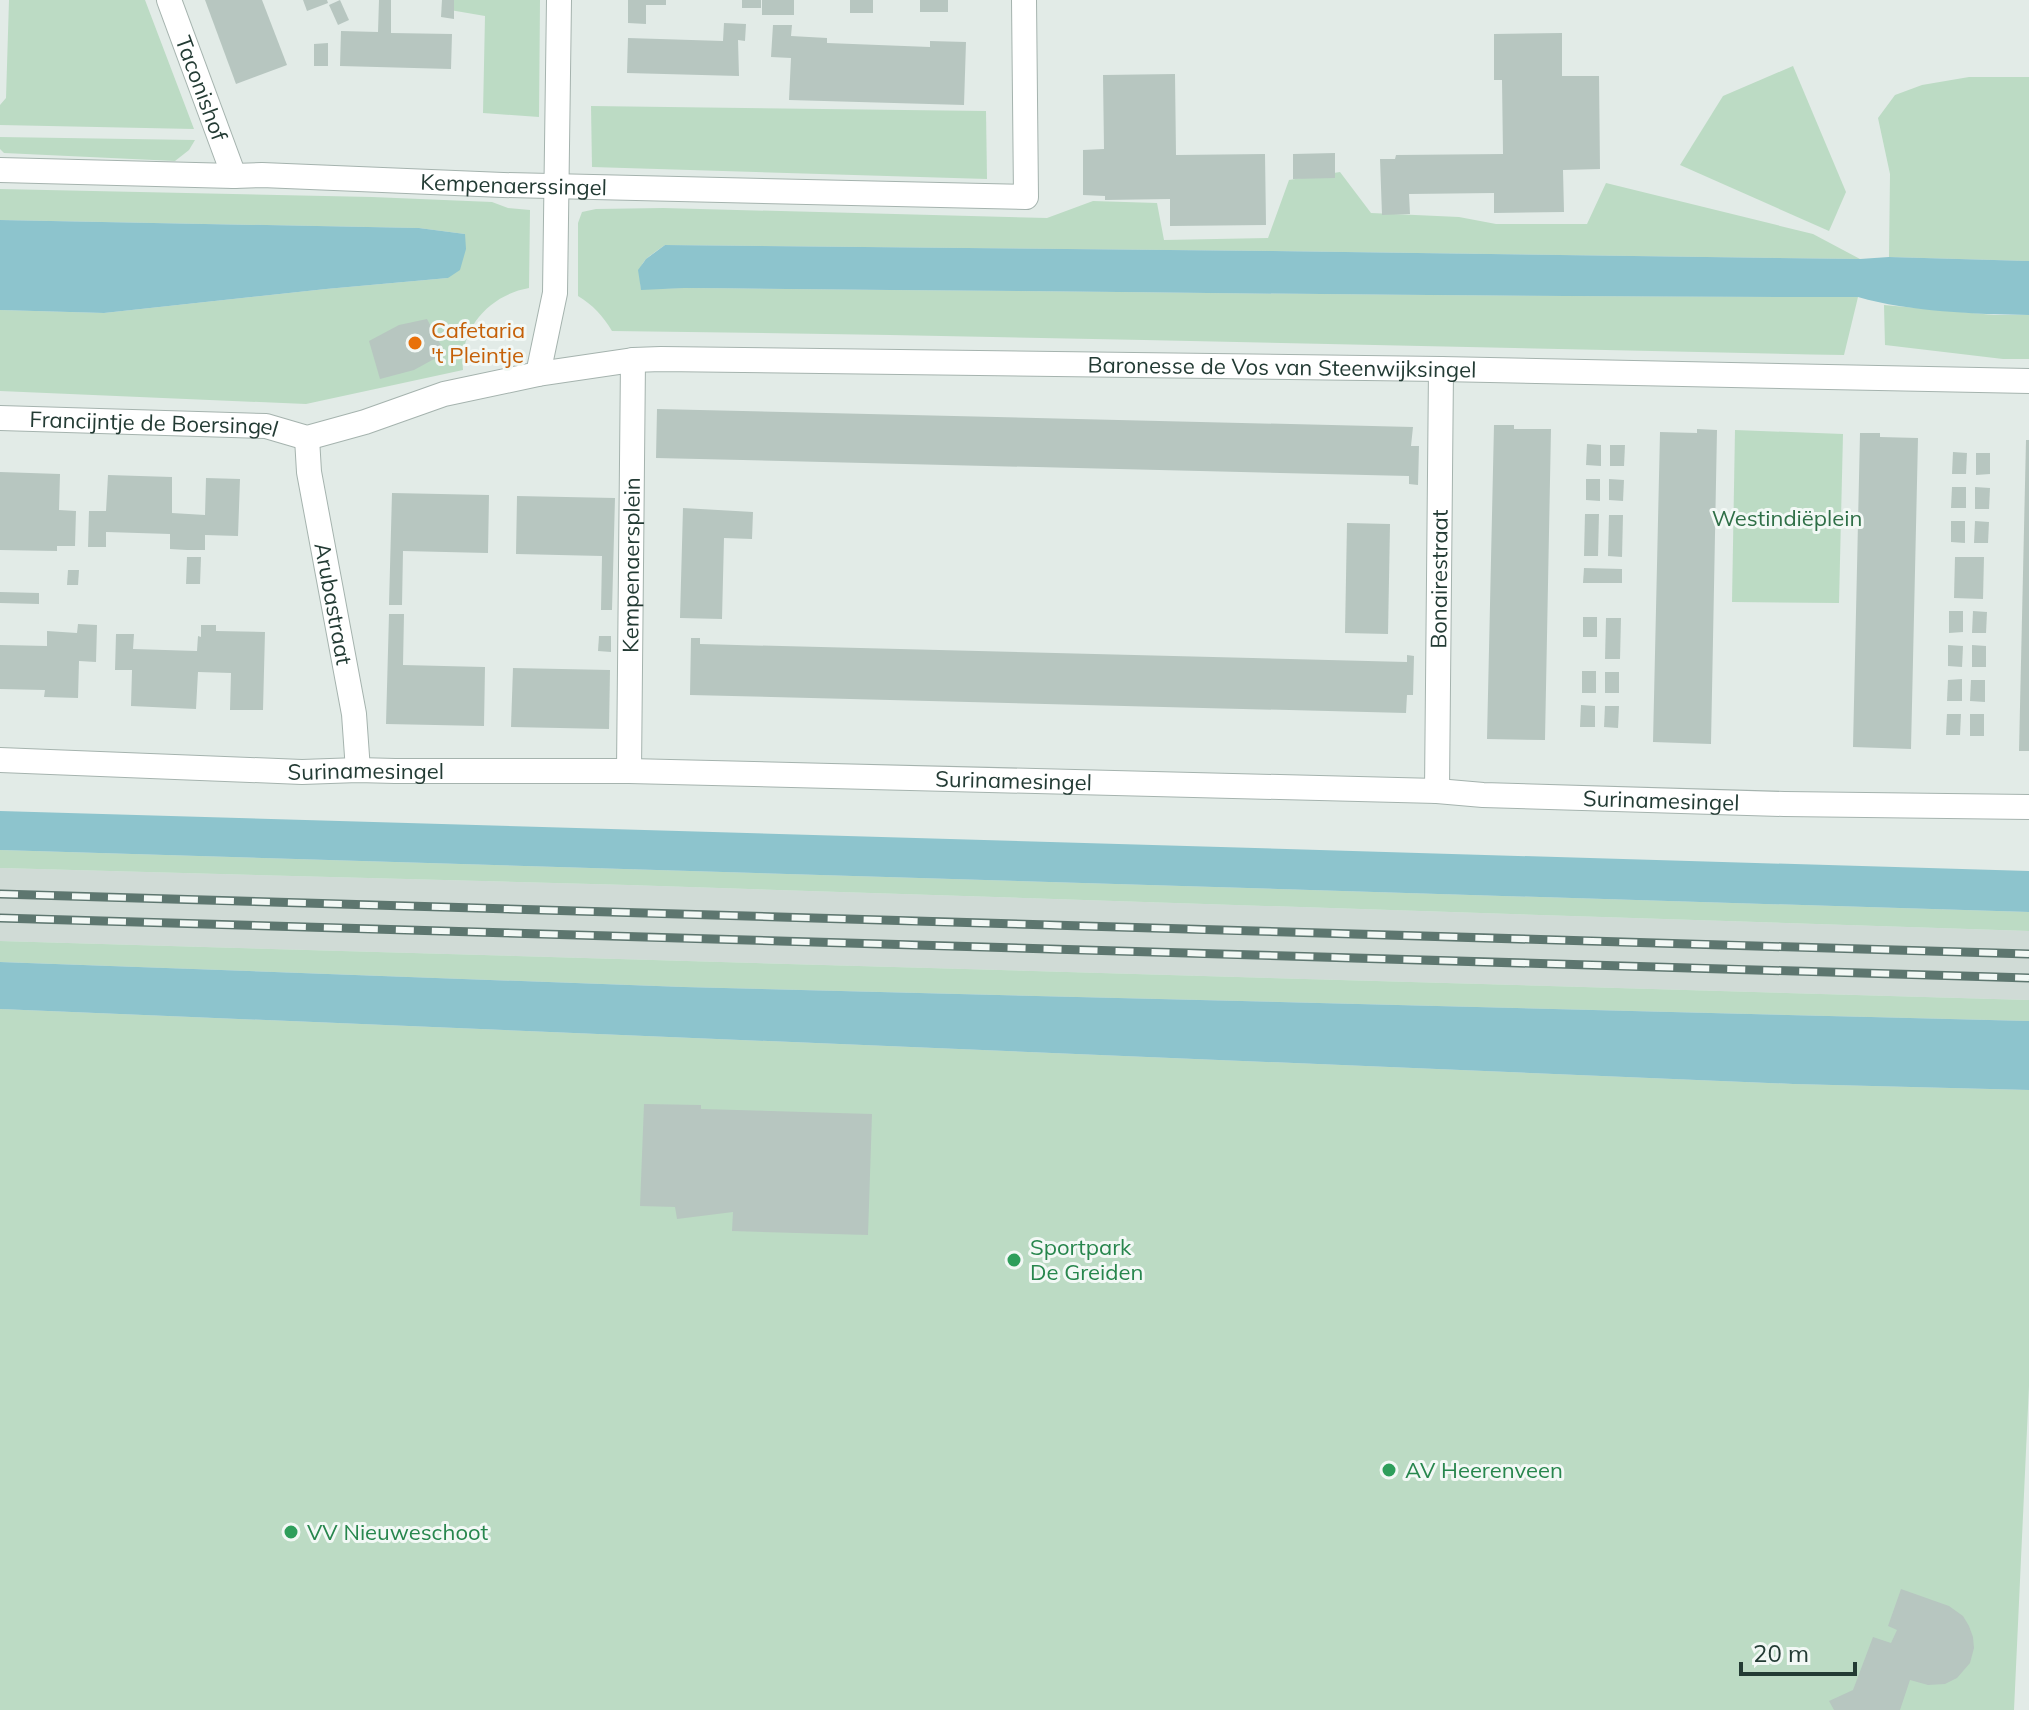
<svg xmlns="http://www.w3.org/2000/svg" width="2029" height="1710" viewBox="0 0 2029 1710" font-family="Mulish,sans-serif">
	<rect width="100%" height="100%" fill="#e2ebe7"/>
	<path fill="#d0dbd6" d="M 0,868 L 628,885 L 2029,931 L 2029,1000 L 0,941 Z"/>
	<g fill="#bcdbc4">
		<path d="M 9,0 L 145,0 L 194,129 L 0,125 L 0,105 L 6,98 Z"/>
		<path d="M 450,0 L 540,0 L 539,117 L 483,113 L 485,16 L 450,10 Z"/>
		<path d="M 1793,66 L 1846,192 L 1829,231 L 1680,165 L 1723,96 Z"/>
		<path d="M 1969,77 L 2029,77 L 2029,261 L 1889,257 L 1890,174 L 1878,118 L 1895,95 L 1922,85 Z"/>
		<path d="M 591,106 L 986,111 L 987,179 L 592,167 Z"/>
		<path d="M 0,137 L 195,140 L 189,150 L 175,161 L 4,153 L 0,149 Z"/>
		<path d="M 1340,172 L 1371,213 L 1459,217 L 1496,224 L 1587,224 L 1606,183 L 1813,234 L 1860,259 L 1273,251 L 665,245 C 643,261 637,261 641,289 L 684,288 C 1075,291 1467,297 1858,297 L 1844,355 C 1434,347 1023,336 612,331 C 603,316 593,305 578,296 L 578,223 L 582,212 L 596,209 L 663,208 L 1047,218 L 1093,201 L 1157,203 L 1164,240 L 1268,238 L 1289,180 Z"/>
		<path d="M 0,189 L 372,197 L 492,202 L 508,208 L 530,210 L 529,288 C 489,295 459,329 463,370 L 306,404 L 0,391 L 0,310 L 104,313 L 326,289 L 448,278 L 465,234 L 419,228 L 0,220 Z"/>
		<path d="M 1884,305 L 1994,315 L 2029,315 L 2029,359 L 2003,359 L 1885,345 Z"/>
		<path d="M 1735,430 L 1843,434 L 1839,603 L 1732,602 Z"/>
		<path d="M 0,850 L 2029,912 L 2029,931 L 628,885 L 0,868 Z"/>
		<path d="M 0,941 L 2029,1000 L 2029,1021 L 684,987 L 0,962 Z"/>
		<path d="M 0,1009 L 1793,1084 L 2029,1090 L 2029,1386 L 2014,1710 L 0,1710 Z"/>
	</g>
	<g fill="#8dc4cd">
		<path d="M 0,220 L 419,228 L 465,234 L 466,249 L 460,270 L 448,278 L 326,289 L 104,313 L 0,310 Z"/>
		<path d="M 665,245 L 1273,251 L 1860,259 L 1889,257 L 2029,261 L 2029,315 C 1975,314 1910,312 1858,297 C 1467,297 1075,291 684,288 L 641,290 L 638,270 L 646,259 Z"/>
		<path d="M 0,811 L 2029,871 L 2029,912 L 0,850 Z"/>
		<path d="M 0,962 L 684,987 L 2029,1021 L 2029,1090 L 1793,1084 L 0,1009 Z"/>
	</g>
	<g fill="#b7c6c0">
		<path d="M 205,0 L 262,0 L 287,65 L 236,84 Z"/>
		<path d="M 303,0 L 327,0 L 328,3 L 307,11 Z"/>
		<path d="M 340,0 L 349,20 L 338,25 L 329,5 Z"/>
		<path d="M 379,0 L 391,0 L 391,33 L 452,34 L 451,69 L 340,66 L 341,31 L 378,32 Z"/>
		<path d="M 442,0 L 454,0 L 454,19 L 441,17 Z"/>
		<path d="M 628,0 L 666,0 L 666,5 L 646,5 L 646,24 L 628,23 Z"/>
		<rect x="742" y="0" width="19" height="8"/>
		<rect x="762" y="0" width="32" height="15"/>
		<rect x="850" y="0" width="23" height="13"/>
		<rect x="920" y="0" width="28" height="12"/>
		<path d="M 724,23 L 746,24 L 745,41 L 738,40 L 739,76 L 627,73 L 628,38 L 723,41 Z"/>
		<path d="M 773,25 L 792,25 L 791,36 L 827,38 L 827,43 L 930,47 L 930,41 L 966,42 L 964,105 L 789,100 L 791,58 L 771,57 Z"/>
		<path d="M 1562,33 L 1562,76 L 1599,76 L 1600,169 L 1563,170 L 1564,212 L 1494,213 L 1494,193 L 1409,194 L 1410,214 L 1382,215 L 1380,159 L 1395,159 L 1396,155 L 1503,154 L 1502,80 L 1494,80 L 1494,34 Z"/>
		<path d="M 328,43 L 328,66 L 314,66 L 314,44 Z"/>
		<path d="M 1175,74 L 1176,155 L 1265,154 L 1266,225 L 1170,226 L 1170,199 L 1105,200 L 1105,196 L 1083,195 L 1083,150 L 1104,149 L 1103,75 Z"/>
		<path d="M 1335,153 L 1335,178 L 1293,179 L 1293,154 Z"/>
		<path d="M 427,319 L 445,353 L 414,370 L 380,379 L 369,341 L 399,325 Z"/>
		<path d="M 657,409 L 1413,427 L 1411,446 L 1419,446 L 1418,485 L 1409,484 L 1409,476 L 656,458 Z"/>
		<path d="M 1494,425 L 1514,425 L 1514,429 L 1551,429 L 1545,740 L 1487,739 Z"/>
		<path d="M 1697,429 L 1717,430 L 1711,744 L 1653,742 L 1660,432 L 1697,433 Z"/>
		<path d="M 1860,433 L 1880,433 L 1880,437 L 1918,438 L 1911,749 L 1853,747 Z"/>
		<path d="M 2026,440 L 2029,440 L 2029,751 L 2019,751 Z"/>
		<path d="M 1587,444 L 1601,445 L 1601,466 L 1586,465 Z"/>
		<path d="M 1610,445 L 1625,445 L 1624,466 L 1610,466 Z"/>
		<path d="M 1953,452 L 1967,453 L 1966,474 L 1952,474 Z"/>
		<path d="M 1976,453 L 1990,453 L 1990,474 L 1976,475 Z"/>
		<path d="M 0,472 L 60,474 L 59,510 L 76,511 L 75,546 L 57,546 L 57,551 L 0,550 Z"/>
		<path d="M 108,475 L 172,477 L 172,513 L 205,515 L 206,478 L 240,479 L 238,536 L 205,535 L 205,550 L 187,550 L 170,549 L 170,534 L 106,532 L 106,547 L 88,547 L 89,511 L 106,511 Z"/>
		<path d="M 1586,479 L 1600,479 L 1600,501 L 1586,500 Z"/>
		<path d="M 1609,479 L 1624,480 L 1623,501 L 1609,500 Z"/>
		<path d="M 1952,487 L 1966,487 L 1966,508 L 1951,508 Z"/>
		<path d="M 1975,487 L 1990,488 L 1989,509 L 1975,509 Z"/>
		<path d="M 392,493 L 489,495 L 488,553 L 403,551 L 402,605 L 389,605 Z"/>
		<path d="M 517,496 L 615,498 L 612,610 L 601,610 L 602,556 L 516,554 Z"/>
		<path d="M 683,508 L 753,512 L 752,539 L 724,538 L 722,619 L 680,618 Z"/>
		<path d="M 1585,514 L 1599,514 L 1598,556 L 1584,556 Z"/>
		<path d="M 1609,515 L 1623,515 L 1622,557 L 1608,556 Z"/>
		<path d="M 1951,521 L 1965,521 L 1965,543 L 1951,542 Z"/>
		<path d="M 1975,521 L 1989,522 L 1988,543 L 1974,543 Z"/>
		<path d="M 1347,523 L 1390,524 L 1388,634 L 1345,633 Z"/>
		<path d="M 187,557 L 201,557 L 200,584 L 186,584 Z"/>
		<path d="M 1955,557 L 1984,557 L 1983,599 L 1954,598 Z"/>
		<path d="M 1584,568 L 1622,569 L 1622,583 L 1583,583 Z"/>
		<path d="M 68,570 L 79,570 L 78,585 L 67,585 Z"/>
		<path d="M 0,592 L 39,593 L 39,604 L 0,603 Z"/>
		<path d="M 1949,611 L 1963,611 L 1963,632 L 1949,633 Z"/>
		<path d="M 1973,611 L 1987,612 L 1986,633 L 1972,633 Z"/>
		<path d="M 389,614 L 404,614 L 403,665 L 485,667 L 484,726 L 386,724 Z"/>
		<rect x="1583" y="617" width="14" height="20"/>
		<path d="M 1606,618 L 1621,618 L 1620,659 L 1605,659 Z"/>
		<path d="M 78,624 L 97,625 L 96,662 L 79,661 L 78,698 L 44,697 L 45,690 L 0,689 L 0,645 L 47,646 L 47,631 L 77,633 Z"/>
		<path d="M 201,625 L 216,625 L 216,631 L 265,632 L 263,710 L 230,710 L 231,673 L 198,672 L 196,709 L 131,706 L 132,670 L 115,670 L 116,634 L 134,634 L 133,649 L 197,651 L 198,636 L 201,637 Z"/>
		<path d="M 599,636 L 611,636 L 611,652 L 598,651 Z"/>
		<path d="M 691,638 L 700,638 L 700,644 L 1407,662 L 1407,655 L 1414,656 L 1413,695 L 1407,695 L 1406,713 L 690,695 Z"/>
		<path d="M 1948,645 L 1963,646 L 1962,667 L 1948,666 Z"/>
		<path d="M 1972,645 L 1986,646 L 1986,667 L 1972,667 Z"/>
		<path d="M 513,668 L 610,670 L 609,729 L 511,727 Z"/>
		<rect x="1582" y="671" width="14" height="22"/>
		<rect x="1605" y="672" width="14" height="21"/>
		<path d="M 1962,679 L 1962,701 L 1947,701 L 1948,680 Z"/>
		<path d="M 1971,680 L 1985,680 L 1985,702 L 1970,701 Z"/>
		<path d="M 1581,705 L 1595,706 L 1595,727 L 1580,727 Z"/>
		<path d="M 1605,706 L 1619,706 L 1618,728 L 1604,727 Z"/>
		<path d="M 1947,714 L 1961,714 L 1960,735 L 1946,735 Z"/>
		<rect x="1970" y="714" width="14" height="22"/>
		<path d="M 644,1104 L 701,1105 L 701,1109 L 872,1114 L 868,1235 L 732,1231 L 733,1212 L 677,1219 L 675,1207 L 640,1206 Z"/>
		<path d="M 1901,1589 L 1949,1606 L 1963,1616 L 1969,1626 L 1973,1637 L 1974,1648 L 1970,1663 L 1957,1678 L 1945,1684 L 1928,1685 L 1910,1680 L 1900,1710 L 1834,1710 L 1829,1701 L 1853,1690 L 1873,1637 L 1891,1643 L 1897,1630 L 1888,1626 Z"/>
	</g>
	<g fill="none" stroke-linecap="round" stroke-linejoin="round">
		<defs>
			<g id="street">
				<path id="s1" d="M 169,0 L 234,176"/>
				<path id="s2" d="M 0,170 L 234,176 L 262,175 L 503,185 L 1026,197 L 1024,0"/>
				<path d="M 538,374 L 555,293 L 559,0"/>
				<path id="s3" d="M 0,418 L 266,426 L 307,438 L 365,422 L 444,394 L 538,374 L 633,360 L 661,359 L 1441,369 L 2029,381"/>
				<path id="s4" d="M 307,438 L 309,472 L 354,714 L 358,770"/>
				<path id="s5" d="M 0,760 L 302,772 L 358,770 L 395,771 L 629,771 L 1437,791 L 1483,795 L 1784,804 L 2029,807"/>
				<path id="s6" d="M 629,771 L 633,360"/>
				<path id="s7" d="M 1437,791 L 1441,369"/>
			</g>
		</defs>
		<use href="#street" stroke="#a5b3ae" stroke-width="26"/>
		<use href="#street" stroke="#fff" stroke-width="24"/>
		<defs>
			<g id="rail">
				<path d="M 0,894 L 2029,954"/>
				<path d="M 0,918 L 2029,978"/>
			</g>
		</defs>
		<use href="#rail" stroke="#5d766f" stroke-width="9"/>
		<use href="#rail" stroke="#f2f8f5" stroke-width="6" stroke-dasharray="18" stroke-linecap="butt"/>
	</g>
	<circle fill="#e8710a" stroke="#f2f8f5" stroke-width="3" cx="415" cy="343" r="8"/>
	<g fill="#2e9e5b" stroke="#f2f8f5" stroke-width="3">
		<circle cx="1014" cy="1260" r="8"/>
		<circle cx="1389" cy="1470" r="8"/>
		<circle cx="291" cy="1532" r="8"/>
	</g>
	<g text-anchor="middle" stroke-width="6" stroke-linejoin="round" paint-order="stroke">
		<g font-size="22" fill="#233b34" stroke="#f2f8f5">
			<text dy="8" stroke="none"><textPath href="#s1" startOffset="94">Taconishof</textPath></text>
			<text dy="8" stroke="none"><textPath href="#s2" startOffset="514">Kempenaerssingel</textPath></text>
			<text dy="8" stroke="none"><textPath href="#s3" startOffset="1294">Baronesse de Vos van Steenwijksingel</textPath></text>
			<text dy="8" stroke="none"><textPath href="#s3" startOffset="154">Francijntje de Boersingel</textPath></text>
			<text dy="8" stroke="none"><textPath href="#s6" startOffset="206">Kempenaersplein</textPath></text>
			<text dy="8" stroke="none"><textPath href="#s7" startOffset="212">Bonairestraat</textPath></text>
			<text dy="8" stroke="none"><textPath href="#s4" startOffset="168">Arubastraat</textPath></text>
			<text dy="8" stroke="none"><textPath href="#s5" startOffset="366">Surinamesingel</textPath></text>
			<text dy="8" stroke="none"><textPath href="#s5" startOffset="1014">Surinamesingel</textPath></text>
			<text dy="8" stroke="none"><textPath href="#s5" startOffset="1662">Surinamesingel</textPath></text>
		</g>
		<g font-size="22" fill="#c56008" stroke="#f2f8f5" text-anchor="start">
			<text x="431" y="338">Cafetaria<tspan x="431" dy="25">'t Pleintje</tspan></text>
		</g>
		<g font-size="22" fill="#2f6f47" stroke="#f2f8f5">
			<text x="1787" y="526">Westindiëplein</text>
		</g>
		<g font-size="22" fill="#27864d" stroke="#f2f8f5" text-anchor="start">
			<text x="1030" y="1255">Sportpark<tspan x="1030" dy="25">De Greiden</tspan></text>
			<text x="1405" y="1478">AV Heerenveen</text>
			<text x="307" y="1540">VV Nieuweschoot</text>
		</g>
	</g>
	<path d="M1741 1662v12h114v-12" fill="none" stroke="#233b34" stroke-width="4"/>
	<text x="1753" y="1662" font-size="24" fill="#233b34" stroke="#f2f8f5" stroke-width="6" paint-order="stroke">20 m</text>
</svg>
